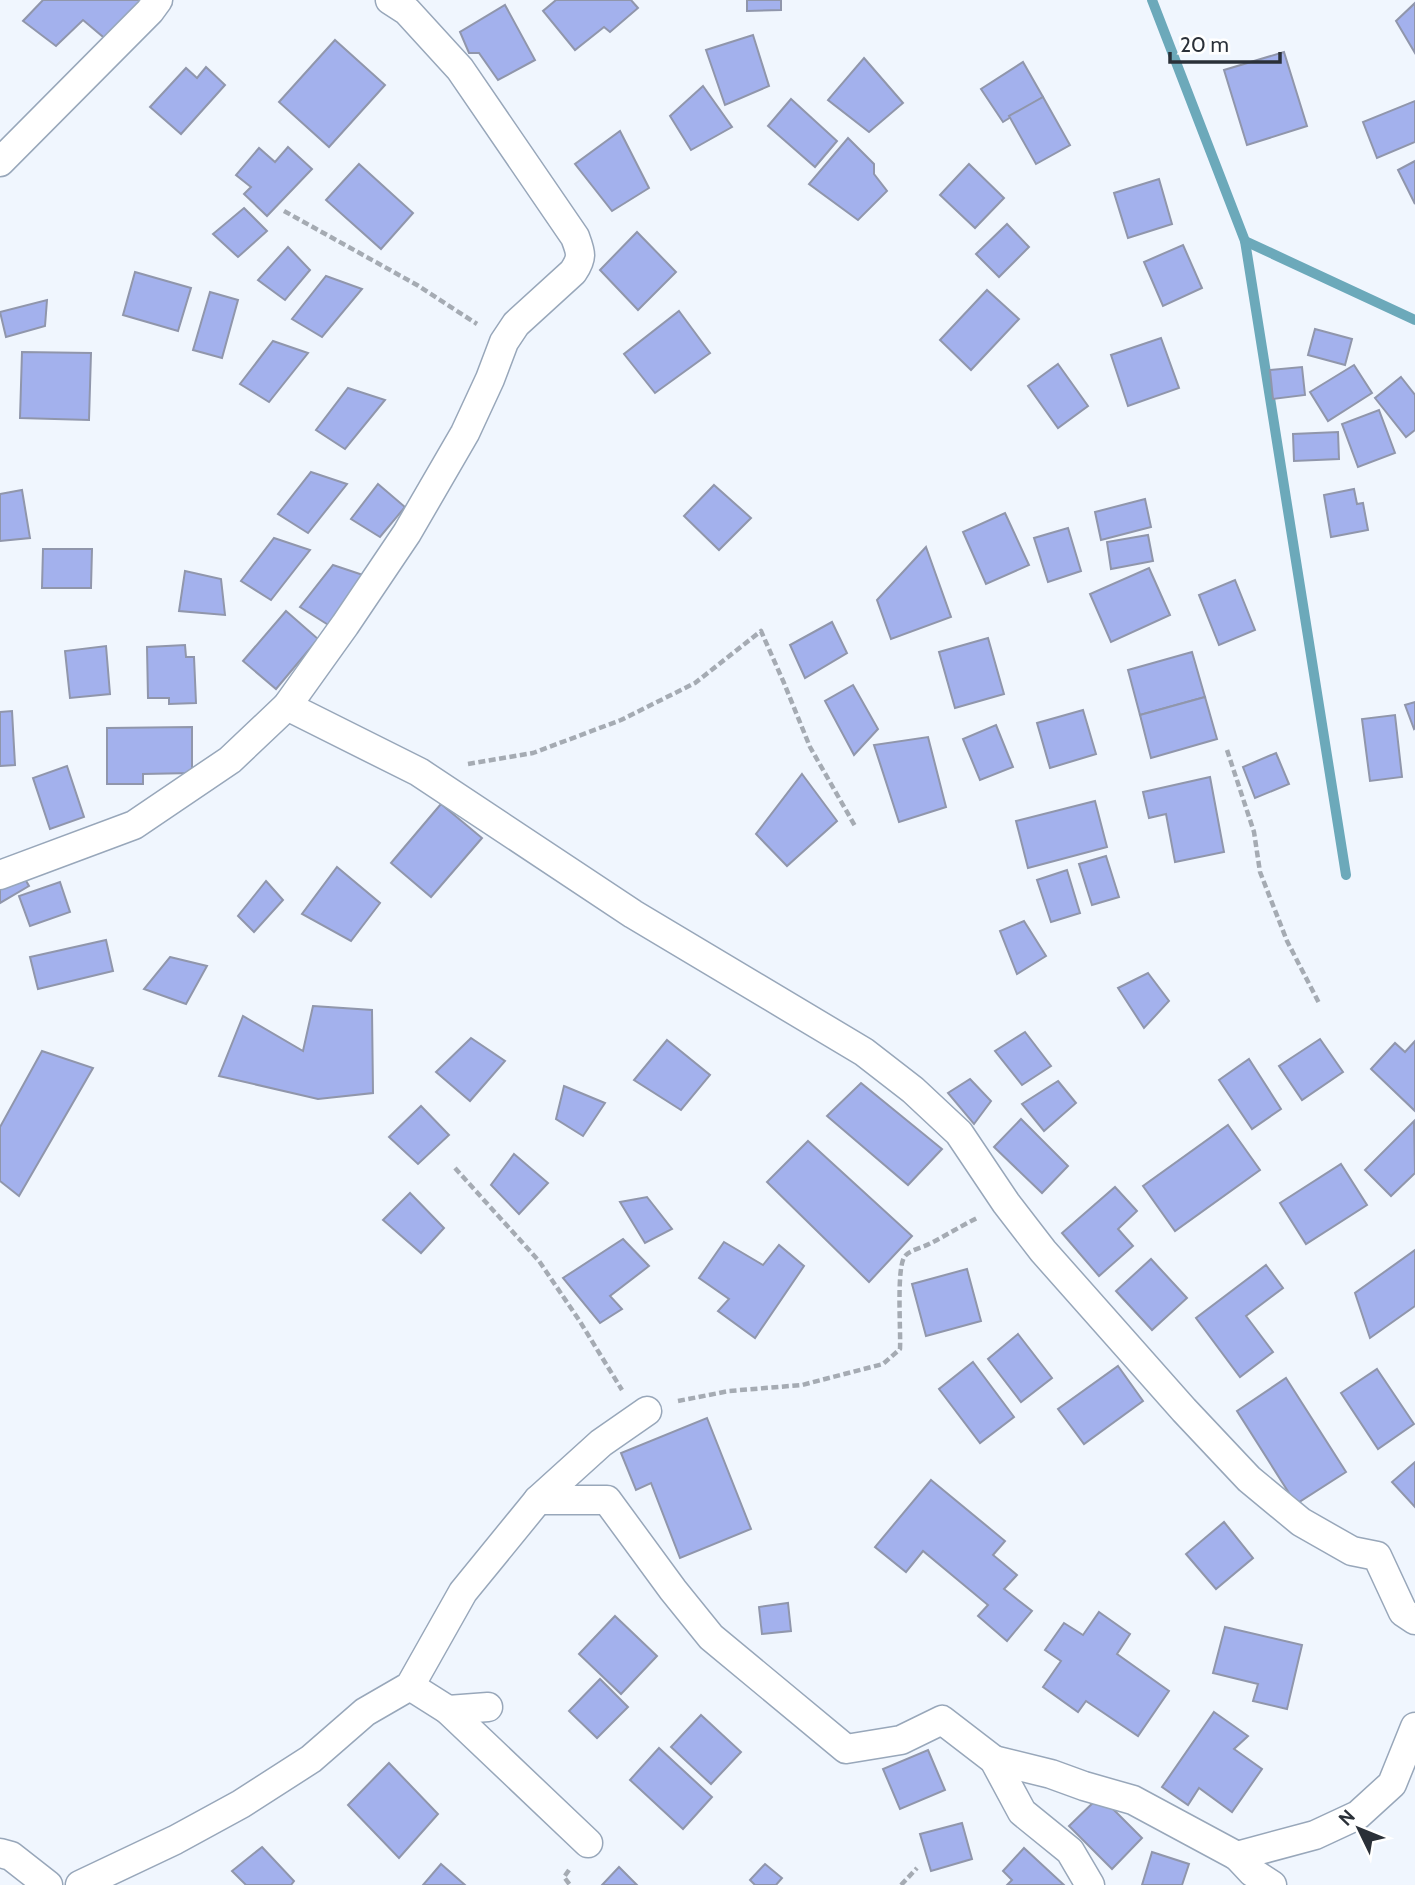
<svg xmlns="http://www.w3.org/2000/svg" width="1415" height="1885" viewBox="0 0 1415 1885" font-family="Cabin,sans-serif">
	<rect width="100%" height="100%" fill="#f0f6fe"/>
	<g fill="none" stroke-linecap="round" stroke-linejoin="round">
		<g stroke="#6ca9ba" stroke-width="10">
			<path d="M 1152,0 L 1245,241 L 1346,875"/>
			<path d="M 1245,241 L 1415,320"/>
		</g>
	</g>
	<g fill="#a3b1ed" stroke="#9096ab" stroke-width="2">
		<path d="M 43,0 L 146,0 L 108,41 L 83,20 L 56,46 L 23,21 Z"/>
		<path d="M 556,0 L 631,0 L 638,8 L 610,32 L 604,27 L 575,50 L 543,11 Z"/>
		<path d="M 747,0 L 781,0 L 781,10 L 747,11 Z"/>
		<path d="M 1415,3 L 1415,53 L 1396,21 Z"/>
		<path d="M 505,5 L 535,60 L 498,80 L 479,53 L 469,53 L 460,32 Z"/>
		<path d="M 753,35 L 769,86 L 725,105 L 706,50 Z"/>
		<path d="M 335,40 L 385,85 L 329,147 L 279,102 Z"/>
		<path d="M 1284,52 L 1307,126 L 1247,145 L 1224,70 Z"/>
		<path d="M 864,58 L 903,103 L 869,132 L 828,100 Z"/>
		<path d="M 1023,62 L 1043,97 L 1003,122 L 981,89 Z"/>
		<path d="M 206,67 L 225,85 L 181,134 L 150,107 L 186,68 L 197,78 Z"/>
		<path d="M 703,86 L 732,127 L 691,150 L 670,116 Z"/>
		<path d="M 1043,97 L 1070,145 L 1036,164 L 1009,116 Z"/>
		<path d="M 791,99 L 837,141 L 815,167 L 768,126 Z"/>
		<path d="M 1415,101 L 1415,142 L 1377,158 L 1363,122 Z"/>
		<path d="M 620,131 L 649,188 L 612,211 L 575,164 Z"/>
		<path d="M 848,138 L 874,164 L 874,174 L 887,191 L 858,220 L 809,184 Z"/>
		<path d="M 288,147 L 312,169 L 267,216 L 244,194 L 251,187 L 236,175 L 259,148 L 275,162 Z"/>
		<path d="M 1415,161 L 1415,204 L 1398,170 Z"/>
		<path d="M 359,164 L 413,213 L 381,249 L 326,200 Z"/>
		<path d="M 969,164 L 1004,198 L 975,228 L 940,195 Z"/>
		<path d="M 1159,179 L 1172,224 L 1128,238 L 1114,193 Z"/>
		<path d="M 244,208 L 267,231 L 238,257 L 213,234 Z"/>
		<path d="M 1007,224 L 1029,247 L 999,277 L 976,254 Z"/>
		<path d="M 637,232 L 676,272 L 638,310 L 600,270 Z"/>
		<path d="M 1183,245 L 1202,288 L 1163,306 L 1144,262 Z"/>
		<path d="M 288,247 L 310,270 L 285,300 L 258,280 Z"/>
		<path d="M 135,272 L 191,288 L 178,331 L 123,315 Z"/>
		<path d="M 326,276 L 362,289 L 322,337 L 292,319 Z"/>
		<path d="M 987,290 L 1019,319 L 971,370 L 940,340 Z"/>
		<path d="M 210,292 L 238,300 L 222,358 L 193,350 Z"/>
		<path d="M 47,300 L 45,326 L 6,337 L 0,312 Z"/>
		<path d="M 679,311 L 710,353 L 655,393 L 624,354 Z"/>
		<path d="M 1315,329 L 1352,339 L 1345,365 L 1308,355 Z"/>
		<path d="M 1161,338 L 1179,388 L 1128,406 L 1111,355 Z"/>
		<path d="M 273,341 L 308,353 L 269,402 L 240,384 Z"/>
		<path d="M 22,352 L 91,353 L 89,420 L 20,418 Z"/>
		<path d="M 1058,364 L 1088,406 L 1058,428 L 1028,386 Z"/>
		<path d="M 1354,365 L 1372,393 L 1328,421 L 1310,392 Z"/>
		<path d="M 1302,367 L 1305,395 L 1273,399 L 1270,370 Z"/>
		<path d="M 1401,377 L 1415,395 L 1415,430 L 1406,437 L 1375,398 Z"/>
		<path d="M 348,388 L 385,400 L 345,449 L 316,430 Z"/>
		<path d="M 1379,410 L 1395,453 L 1358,467 L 1342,424 Z"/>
		<path d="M 1338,432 L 1339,459 L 1294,461 L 1293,434 Z"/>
		<path d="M 311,472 L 347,484 L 308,533 L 278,514 Z"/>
		<path d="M 378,484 L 405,507 L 380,537 L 351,519 Z"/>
		<path d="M 714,485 L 751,518 L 719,550 L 684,516 Z"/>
		<path d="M 1354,489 L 1357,504 L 1363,503 L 1368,530 L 1331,537 L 1324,495 Z"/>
		<path d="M 22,490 L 30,538 L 0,541 L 0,494 Z"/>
		<path d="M 1145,499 L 1151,527 L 1101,540 L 1095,512 Z"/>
		<path d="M 1005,513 L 1029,565 L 986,584 L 963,532 Z"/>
		<path d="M 1068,528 L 1081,571 L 1048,582 L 1034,538 Z"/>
		<path d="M 1148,535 L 1153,561 L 1111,569 L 1107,542 Z"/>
		<path d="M 274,538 L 310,550 L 271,600 L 241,581 Z"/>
		<path d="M 926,547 L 951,617 L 891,639 L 877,600 Z"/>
		<path d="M 43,549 L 92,549 L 91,588 L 42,588 Z"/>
		<path d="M 333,565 L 369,577 L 330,626 L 300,607 Z"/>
		<path d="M 1149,568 L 1170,615 L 1111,642 L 1090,594 Z"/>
		<path d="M 185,571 L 221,579 L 225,615 L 179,611 Z"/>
		<path d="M 1235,580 L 1255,630 L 1219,645 L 1199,595 Z"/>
		<path d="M 286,611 L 318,639 L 276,689 L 243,661 Z"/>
		<path d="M 832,622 L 847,653 L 805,678 L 790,645 Z"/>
		<path d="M 988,638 L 1004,694 L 955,708 L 939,652 Z"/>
		<path d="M 185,645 L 186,657 L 194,657 L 196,703 L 169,704 L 169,698 L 148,698 L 147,647 Z"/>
		<path d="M 106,646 L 110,694 L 70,698 L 65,651 Z"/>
		<path d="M 1192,652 L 1205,697 L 1140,715 L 1128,670 Z"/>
		<path d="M 853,685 L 878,729 L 854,755 L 825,701 Z"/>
		<path d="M 1205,697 L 1217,739 L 1151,758 L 1140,715 Z"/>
		<path d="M 1415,702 L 1415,728 L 1414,729 L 1405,705 Z"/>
		<path d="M 1083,710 L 1096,754 L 1050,768 L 1037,723 Z"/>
		<path d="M 12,711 L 15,765 L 0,766 L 0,712 Z"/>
		<path d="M 1395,715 L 1402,777 L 1370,781 L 1362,719 Z"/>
		<path d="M 996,725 L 1013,767 L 980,780 L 963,739 Z"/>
		<path d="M 192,727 L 192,773 L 143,774 L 143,784 L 107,784 L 107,728 Z"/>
		<path d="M 928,737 L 946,807 L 899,822 L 874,745 Z"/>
		<path d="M 1276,753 L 1289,784 L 1255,798 L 1243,767 Z"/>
		<path d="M 67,766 L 84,817 L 50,829 L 33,778 Z"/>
		<path d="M 802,774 L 837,821 L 787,866 L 756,834 Z"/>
		<path d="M 1210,777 L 1224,852 L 1175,862 L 1166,814 L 1149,818 L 1143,792 Z"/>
		<path d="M 1095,801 L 1107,847 L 1028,868 L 1016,821 Z"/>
		<path d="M 441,804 L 482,838 L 431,897 L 391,863 Z"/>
		<path d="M 1106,856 L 1119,897 L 1092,905 L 1079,864 Z"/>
		<path d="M 337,867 L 380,903 L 351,941 L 302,914 Z"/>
		<path d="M 1067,870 L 1080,913 L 1051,922 L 1037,880 Z"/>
		<path d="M 21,872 L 29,886 L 0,903 L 0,884 Z"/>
		<path d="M 266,881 L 283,900 L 254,932 L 238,916 Z"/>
		<path d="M 60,882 L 70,912 L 30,926 L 19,896 Z"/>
		<path d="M 1024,921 L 1046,956 L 1017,974 L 1000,931 Z"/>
		<path d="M 106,940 L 113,971 L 38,989 L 30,957 Z"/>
		<path d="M 170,957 L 207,966 L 186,1004 L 144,989 Z"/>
		<path d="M 1148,973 L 1169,1001 L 1144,1028 L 1118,988 Z"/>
		<path d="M 313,1006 L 372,1010 L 373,1093 L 318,1099 L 219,1076 L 243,1016 L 303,1051 Z"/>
		<path d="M 1025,1032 L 1051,1066 L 1022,1085 L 995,1051 Z"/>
		<path d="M 471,1038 L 505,1061 L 470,1101 L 436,1072 Z"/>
		<path d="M 1320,1039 L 1343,1072 L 1302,1100 L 1279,1066 Z"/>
		<path d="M 667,1040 L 710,1075 L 681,1110 L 634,1080 Z"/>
		<path d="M 1415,1041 L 1415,1111 L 1371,1069 L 1395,1043 L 1405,1052 Z"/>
		<path d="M 42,1051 L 93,1068 L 19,1196 L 0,1181 L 0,1127 Z"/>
		<path d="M 1249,1059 L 1281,1109 L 1252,1129 L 1219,1080 Z"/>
		<path d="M 970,1079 L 991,1101 L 974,1124 L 948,1093 Z"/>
		<path d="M 1058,1081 L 1076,1103 L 1044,1131 L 1022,1104 Z"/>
		<path d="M 861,1083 L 942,1149 L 908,1185 L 827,1116 Z"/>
		<path d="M 564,1086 L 605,1103 L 583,1136 L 556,1119 Z"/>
		<path d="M 421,1106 L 449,1135 L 418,1164 L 389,1137 Z"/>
		<path d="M 1021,1119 L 1068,1166 L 1042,1193 L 994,1147 Z"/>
		<path d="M 1414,1121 L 1415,1173 L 1391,1196 L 1365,1170 Z"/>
		<path d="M 1228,1125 L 1260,1170 L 1175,1231 L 1143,1186 Z"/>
		<path d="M 808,1141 L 912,1236 L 869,1282 L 767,1182 Z"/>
		<path d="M 514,1154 L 548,1183 L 519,1214 L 491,1185 Z"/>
		<path d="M 1341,1164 L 1367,1205 L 1306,1244 L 1280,1203 Z"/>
		<path d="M 1115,1187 L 1137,1211 L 1118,1229 L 1133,1246 L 1099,1276 L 1062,1233 Z"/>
		<path d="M 410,1193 L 444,1228 L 421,1253 L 383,1220 Z"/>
		<path d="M 647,1197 L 672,1229 L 645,1243 L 620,1202 Z"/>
		<path d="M 623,1239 L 649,1266 L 610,1296 L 622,1309 L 600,1323 L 563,1278 Z"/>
		<path d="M 724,1242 L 763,1265 L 779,1245 L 804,1266 L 755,1338 L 718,1311 L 729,1299 L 699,1278 Z"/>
		<path d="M 1415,1250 L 1415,1306 L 1370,1338 L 1355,1293 Z"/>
		<path d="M 1151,1259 L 1187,1298 L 1152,1330 L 1116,1291 Z"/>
		<path d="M 1266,1265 L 1283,1288 L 1246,1316 L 1273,1352 L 1240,1377 L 1196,1318 Z"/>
		<path d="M 967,1269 L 981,1321 L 926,1336 L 912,1284 Z"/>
		<path d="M 1018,1334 L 1052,1378 L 1021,1402 L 988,1359 Z"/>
		<path d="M 973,1362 L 1014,1417 L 980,1443 L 939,1389 Z"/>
		<path d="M 1118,1366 L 1143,1401 L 1084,1444 L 1058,1409 Z"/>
		<path d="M 1377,1369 L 1414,1424 L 1378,1449 L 1341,1393 Z"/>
		<path d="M 1286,1378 L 1346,1472 L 1296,1504 L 1237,1411 Z"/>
		<path d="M 707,1418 L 751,1529 L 680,1558 L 651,1483 L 636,1490 L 621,1453 Z"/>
		<path d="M 1415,1462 L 1415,1507 L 1392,1482 Z"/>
		<path d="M 931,1480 L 1005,1541 L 993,1555 L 1017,1575 L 1004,1589 L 1032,1611 L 1007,1641 L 978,1616 L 988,1605 L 923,1551 L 906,1572 L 875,1547 Z"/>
		<path d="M 1224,1522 L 1253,1558 L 1216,1589 L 1186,1554 Z"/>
		<path d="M 788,1603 L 791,1631 L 762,1634 L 759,1607 Z"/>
		<path d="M 1099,1612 L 1130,1634 L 1117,1654 L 1169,1691 L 1138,1736 L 1086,1701 L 1078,1712 L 1043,1687 L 1061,1661 L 1045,1650 L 1064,1623 L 1083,1635 Z"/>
		<path d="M 615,1616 L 657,1656 L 621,1694 L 579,1654 Z"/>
		<path d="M 1225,1627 L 1302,1645 L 1287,1709 L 1253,1701 L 1258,1684 L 1213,1673 Z"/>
		<path d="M 600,1679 L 628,1707 L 597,1738 L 569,1711 Z"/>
		<path d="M 1214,1712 L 1248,1736 L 1234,1749 L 1262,1769 L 1232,1812 L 1199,1788 L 1188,1805 L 1162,1787 Z"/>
		<path d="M 701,1715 L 741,1752 L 711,1784 L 671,1747 Z"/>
		<path d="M 659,1748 L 712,1797 L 683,1829 L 630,1780 Z"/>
		<path d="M 928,1750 L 945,1790 L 900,1809 L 883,1769 Z"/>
		<path d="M 389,1763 L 438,1814 L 399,1858 L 348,1805 Z"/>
		<path d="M 1100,1796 L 1142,1838 L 1112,1869 L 1069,1826 Z"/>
		<path d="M 962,1823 L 972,1859 L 931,1871 L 920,1834 Z"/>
		<path d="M 262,1847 L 294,1881 L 291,1885 L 246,1885 L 232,1871 Z"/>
		<path d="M 1024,1848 L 1064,1885 L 1007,1885 L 1012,1880 L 1003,1871 Z"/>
		<path d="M 1152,1852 L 1189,1864 L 1182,1885 L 1142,1885 Z"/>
		<path d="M 441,1864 L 465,1885 L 423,1885 Z"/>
		<path d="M 765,1864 L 782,1878 L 776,1885 L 755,1885 L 750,1880 Z"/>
		<path d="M 619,1867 L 637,1885 L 602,1885 Z"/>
	</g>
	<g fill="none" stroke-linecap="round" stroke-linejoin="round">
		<defs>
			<g id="minor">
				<path d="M 0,162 L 150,11 L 158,0"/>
				<path d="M 287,706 L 419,772 L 633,914 L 864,1052 L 913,1090 L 959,1133 L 1006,1203 L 1043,1251 L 1184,1410 L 1249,1479 L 1301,1522 L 1352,1551 L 1377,1556 L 1403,1612 L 1415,1620"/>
				<path d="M 0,875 L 134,825 L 230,760 L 287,706 L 345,625 L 407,533 L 465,433 L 490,379 L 504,342 L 516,324 L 573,272 C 583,257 581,253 575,237 L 460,69 L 407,11 L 390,0"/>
				<path d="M 538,1500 L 607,1500 L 673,1590 L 711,1637 L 846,1749 L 901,1740 L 942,1720 L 994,1760 L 1022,1812 L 1070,1851 L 1090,1885"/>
				<path d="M 410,1686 L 448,1710 L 588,1843"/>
				<path d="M 448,1710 L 488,1707"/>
				<path d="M 994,1760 L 1051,1774 L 1084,1786 L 1133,1800 L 1237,1856 L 1252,1872 L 1272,1885"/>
				<path d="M 0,1853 L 11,1856 L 48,1885"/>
				<path d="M 1237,1856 L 1315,1835 L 1358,1815 L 1392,1784 L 1415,1727"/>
				<path d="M 80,1885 L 175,1840 L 241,1804 L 311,1759 L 365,1712 L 410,1686 L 463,1592 L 538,1500 L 601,1443 L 647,1411"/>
			</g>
		</defs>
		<use href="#minor" stroke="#98a7ba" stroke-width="31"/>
		<g stroke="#a5abb3" stroke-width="4.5" stroke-dasharray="7 3.5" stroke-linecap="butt">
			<path d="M 284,211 L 417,285 L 477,324"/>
			<path d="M 1227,750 L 1254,832 L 1260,872 L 1287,941 L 1319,1003"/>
			<path d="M 468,764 L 533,753 L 621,720 L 695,683 L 761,631 L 784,683 L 810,747 L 855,826"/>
			<path d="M 455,1168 L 539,1261 L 579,1320 L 622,1390"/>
			<path d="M 678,1401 L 729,1391 L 802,1385 L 883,1364 L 900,1349 C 901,1331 896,1267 905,1256 C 910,1250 921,1248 929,1244 C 945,1236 961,1226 977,1218"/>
			<path d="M 569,1870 L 564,1877 L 570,1885"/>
			<path d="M 901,1885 L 917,1868"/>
		</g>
		<use href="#minor" stroke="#fff" stroke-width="28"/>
	</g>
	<g transform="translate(1359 1829) rotate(313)" stroke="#ffffff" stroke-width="5" paint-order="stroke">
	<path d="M0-5L12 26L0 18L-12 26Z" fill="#2a3038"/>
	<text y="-10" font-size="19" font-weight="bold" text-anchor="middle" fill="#2a3038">N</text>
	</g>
	<path d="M1170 52v10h110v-10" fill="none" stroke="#2a3038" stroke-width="3.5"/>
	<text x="1180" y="52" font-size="21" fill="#2a3038" stroke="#ffffff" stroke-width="5" paint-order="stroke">20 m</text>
</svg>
